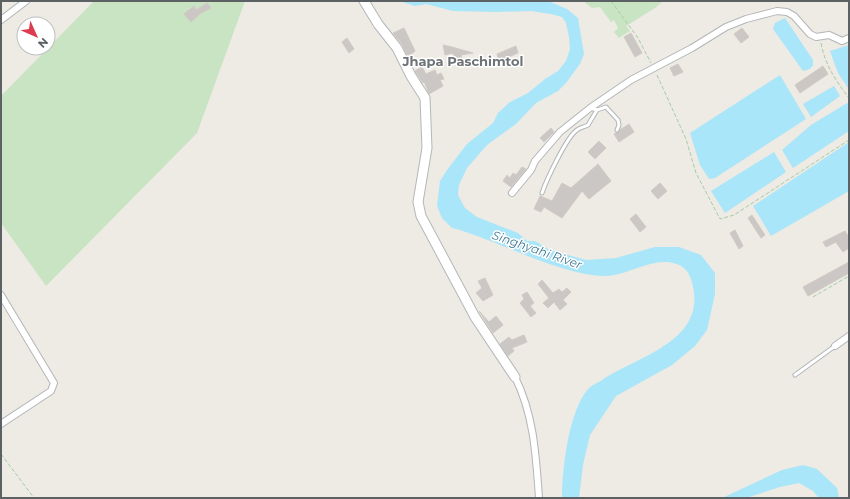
<svg xmlns="http://www.w3.org/2000/svg" width="850" height="499" viewBox="0 0 850 499" font-family="Montserrat,sans-serif">
	<rect width="100%" height="100%" fill="#eeeae4"/>
	<g fill="#c9e4c3">
		<path d="M 94,1 L 245,1 L 197,133 L 46,286 L 1,223 L 1,96 Z"/>
		<path d="M 583,1 L 663,1 L 655,8 L 626,26 L 630,31 L 619,38 L 614,32 L 618,28 L 614,20 L 611,22 L 600,7 L 592,8 Z"/>
	</g>
	<g fill="#a9e6f9">
		<path d="M 399,1 L 548,1 L 567,9 L 578,18 L 584,54 L 580,64 L 566,83 L 558,91 L 536,103 L 516,124 L 487,145 L 467,168 L 459,185 L 458,195 L 465,208 L 477,217 L 518,233 L 527,241 L 535,241 L 550,250 L 586,260 L 616,258 L 655,247 L 679,247 L 701,255 L 715,273 L 715,294 L 707,330 L 695,346 L 672,365 L 616,396 L 590,435 L 583,465 L 579,498 L 562,498 C 562,469 569,409 589,388 C 592,385 598,383 602,380 C 636,357 705,342 693,287 C 691,277 688,268 677,264 C 652,255 626,278 601,276 C 565,274 515,250 480,237 C 471,234 462,230 452,228 L 442,218 L 437,206 L 440,181 L 447,170 L 467,144 L 493,123 L 498,113 L 510,102 L 528,93 L 545,79 L 558,71 L 566,61 L 570,49 L 569,37 L 566,23 L 562,17 L 551,14 L 531,11 L 497,12 L 453,11 L 426,4 L 415,6 Z"/>
		<path d="M 785,18 L 813,60 L 813,65 L 810,69 L 803,71 L 773,29 L 775,23 Z"/>
		<path d="M 849,45 L 849,87 L 848,88 L 838,73 L 830,51 Z"/>
		<path d="M 780,75 L 806,119 L 715,178 L 709,179 L 700,165 L 690,133 Z"/>
		<path d="M 834,86 L 840,96 L 811,117 L 803,104 Z"/>
		<path d="M 847,103 L 849,105 L 849,131 L 793,168 L 782,150 L 811,125 Z"/>
		<path d="M 849,142 L 849,191 L 771,236 L 753,206 Z"/>
		<path d="M 774,152 L 786,172 L 725,213 L 711,191 Z"/>
		<path d="M 803,465 L 817,469 L 837,488 L 839,498 L 819,498 L 813,491 L 799,483 L 780,487 L 746,498 L 722,498 L 782,470 Z"/>
	</g>
	<g fill="#cbc7c4" stroke="#d2cac3">
		<path d="M 207,3 L 211,8 L 201,13 L 191,22 L 184,14 L 194,6 L 196,10 Z"/>
		<path d="M 404,28 L 415,51 L 408,57 L 402,44 L 393,33 Z"/>
		<path d="M 742,28 L 749,37 L 741,43 L 734,34 Z"/>
		<path d="M 631,33 L 642,53 L 635,57 L 624,37 Z"/>
		<path d="M 347,38 L 354,49 L 349,53 L 342,42 Z"/>
		<path d="M 443,45 L 452,47 L 473,53 L 461,55 L 462,58 L 454,60 L 453,53 L 445,55 Z"/>
		<path d="M 516,46 L 518,53 L 499,61 L 497,54 Z"/>
		<path d="M 678,64 L 683,72 L 674,76 L 670,68 Z"/>
		<path d="M 823,66 L 828,74 L 800,93 L 795,85 Z"/>
		<path d="M 422,67 L 426,74 L 435,70 L 437,75 L 441,73 L 444,79 L 440,80 L 443,86 L 429,94 L 424,81 L 423,83 L 415,71 Z"/>
		<path d="M 629,124 L 634,132 L 619,142 L 614,134 Z"/>
		<path d="M 551,128 L 554,132 L 544,142 L 540,138 Z"/>
		<path d="M 599,141 L 606,148 L 595,159 L 588,152 Z"/>
		<path d="M 598,164 L 611,181 L 589,199 L 582,191 L 562,218 L 544,207 L 541,212 L 534,209 L 540,196 L 552,201 L 562,183 L 571,188 Z"/>
		<path d="M 522,167 L 526,169 L 511,187 L 503,181 L 507,175 L 510,178 L 513,173 L 516,175 Z"/>
		<path d="M 660,183 L 667,191 L 658,199 L 651,191 Z"/>
		<path d="M 636,214 L 646,227 L 640,232 L 630,219 Z"/>
		<path d="M 752,215 L 765,235 L 761,238 L 748,218 Z"/>
		<path d="M 735,230 L 743,246 L 739,249 L 730,233 Z"/>
		<path d="M 845,231 L 849,238 L 849,248 L 843,252 L 835,241 L 836,242 L 826,247 L 823,242 Z"/>
		<path d="M 849,262 L 849,273 L 808,296 L 803,287 Z"/>
		<path d="M 485,278 L 493,295 L 483,301 L 476,293 L 482,288 L 478,281 Z"/>
		<path d="M 542,280 L 553,293 L 559,289 L 562,292 L 567,288 L 571,292 L 563,300 L 567,304 L 560,310 L 554,302 L 548,308 L 543,303 L 549,298 L 538,284 Z"/>
		<path d="M 527,292 L 534,303 L 530,306 L 536,313 L 531,317 L 520,303 L 524,299 L 522,295 Z"/>
		<path d="M 479,311 L 489,322 L 496,316 L 503,325 L 493,333 Z"/>
		<path d="M 524,335 L 527,342 L 512,348 L 514,351 L 508,356 L 500,344 L 509,337 L 512,340 Z"/>
	</g>
	<g fill="none" stroke-linecap="round" stroke-linejoin="round">
		<defs>
			<g id="lane">
				<path d="M 590,108 L 597,110 L 606,107 L 618,120 L 619,125 L 617,130"/>
				<path d="M 542,193 C 546,181 567,136 577,130 C 580,127 585,127 588,125 L 597,110"/>
				<path d="M 795,375 L 835,346"/>
			</g>
			<g id="street">
				<path d="M 1,20 L 26,1"/>
				<path d="M 512,193 L 531,170 L 535,161 L 560,132 L 590,108 L 631,80 L 692,48 L 726,27 L 746,19 L 777,11 L 787,12 L 794,16 L 810,34 L 816,37 L 829,35 L 842,41 L 849,38"/>
				<path d="M 1,295 L 54,383 L 51,391 L 1,424"/>
				<path d="M 835,346 L 849,336"/>
				<path d="M 515,377 C 534,415 536,456 539,498"/>
			</g>
			<path id="secondary" d="M 364,1 L 378,24 L 397,48 L 411,76 L 425,98 L 427,148 L 418,202 L 421,216 L 475,317 L 515,377"/>
		</defs>
		<use href="#lane" stroke="#b2b6b8" stroke-width="5"/>
		<use href="#street" stroke="#b2b6b8" stroke-width="8"/>
		<use href="#secondary" stroke="#b3b8bb" stroke-width="11"/>
		<g stroke="#a2cea5" stroke-width="1" stroke-dasharray="4 2" stroke-linecap="butt">
			<path d="M 611,1 L 638,38 L 651,63"/>
			<path d="M 821,43 C 825,65 836,81 849,98"/>
			<path d="M 657,75 L 686,139 L 696,173 L 720,219 L 734,215 L 849,140"/>
			<path d="M 813,297 L 849,276"/>
			<path d="M 1,454 L 34,498"/>
		</g>
		<use href="#lane" stroke="#fff" stroke-width="3"/>
		<use href="#street" stroke="#fff" stroke-width="6"/>
		<use href="#secondary" stroke="#fff" stroke-width="9"/>
	</g>
	<g text-anchor="middle" stroke-width="3" stroke-linejoin="round" paint-order="stroke">
		<g font-size="12" font-style="italic" fill="#3e7790" stroke="#fff">
			<text transform="translate(537 250) rotate(19)" y="4">Singhyahi River</text>
		</g>
		<g font-size="13" font-weight="bold" fill="#6d7376" stroke="#fff">
			<text x="463" y="66">Jhapa Paschimtol</text>
		</g>
	</g>
	<rect width="850" height="499" fill="none" stroke="#5c6164" stroke-width="4"/>
	<g transform="translate(36 36) rotate(135)"><circle r="19" fill="#ffffff" stroke="#bec0c1"/>
	<path d="M0-3L7 15L0 10L-7 15Z" fill="#dd3b4f"/>
	<text y="-6" font-size="11" font-weight="bold" text-anchor="middle" fill="#5c6164">N</text>
	</g>
</svg>
